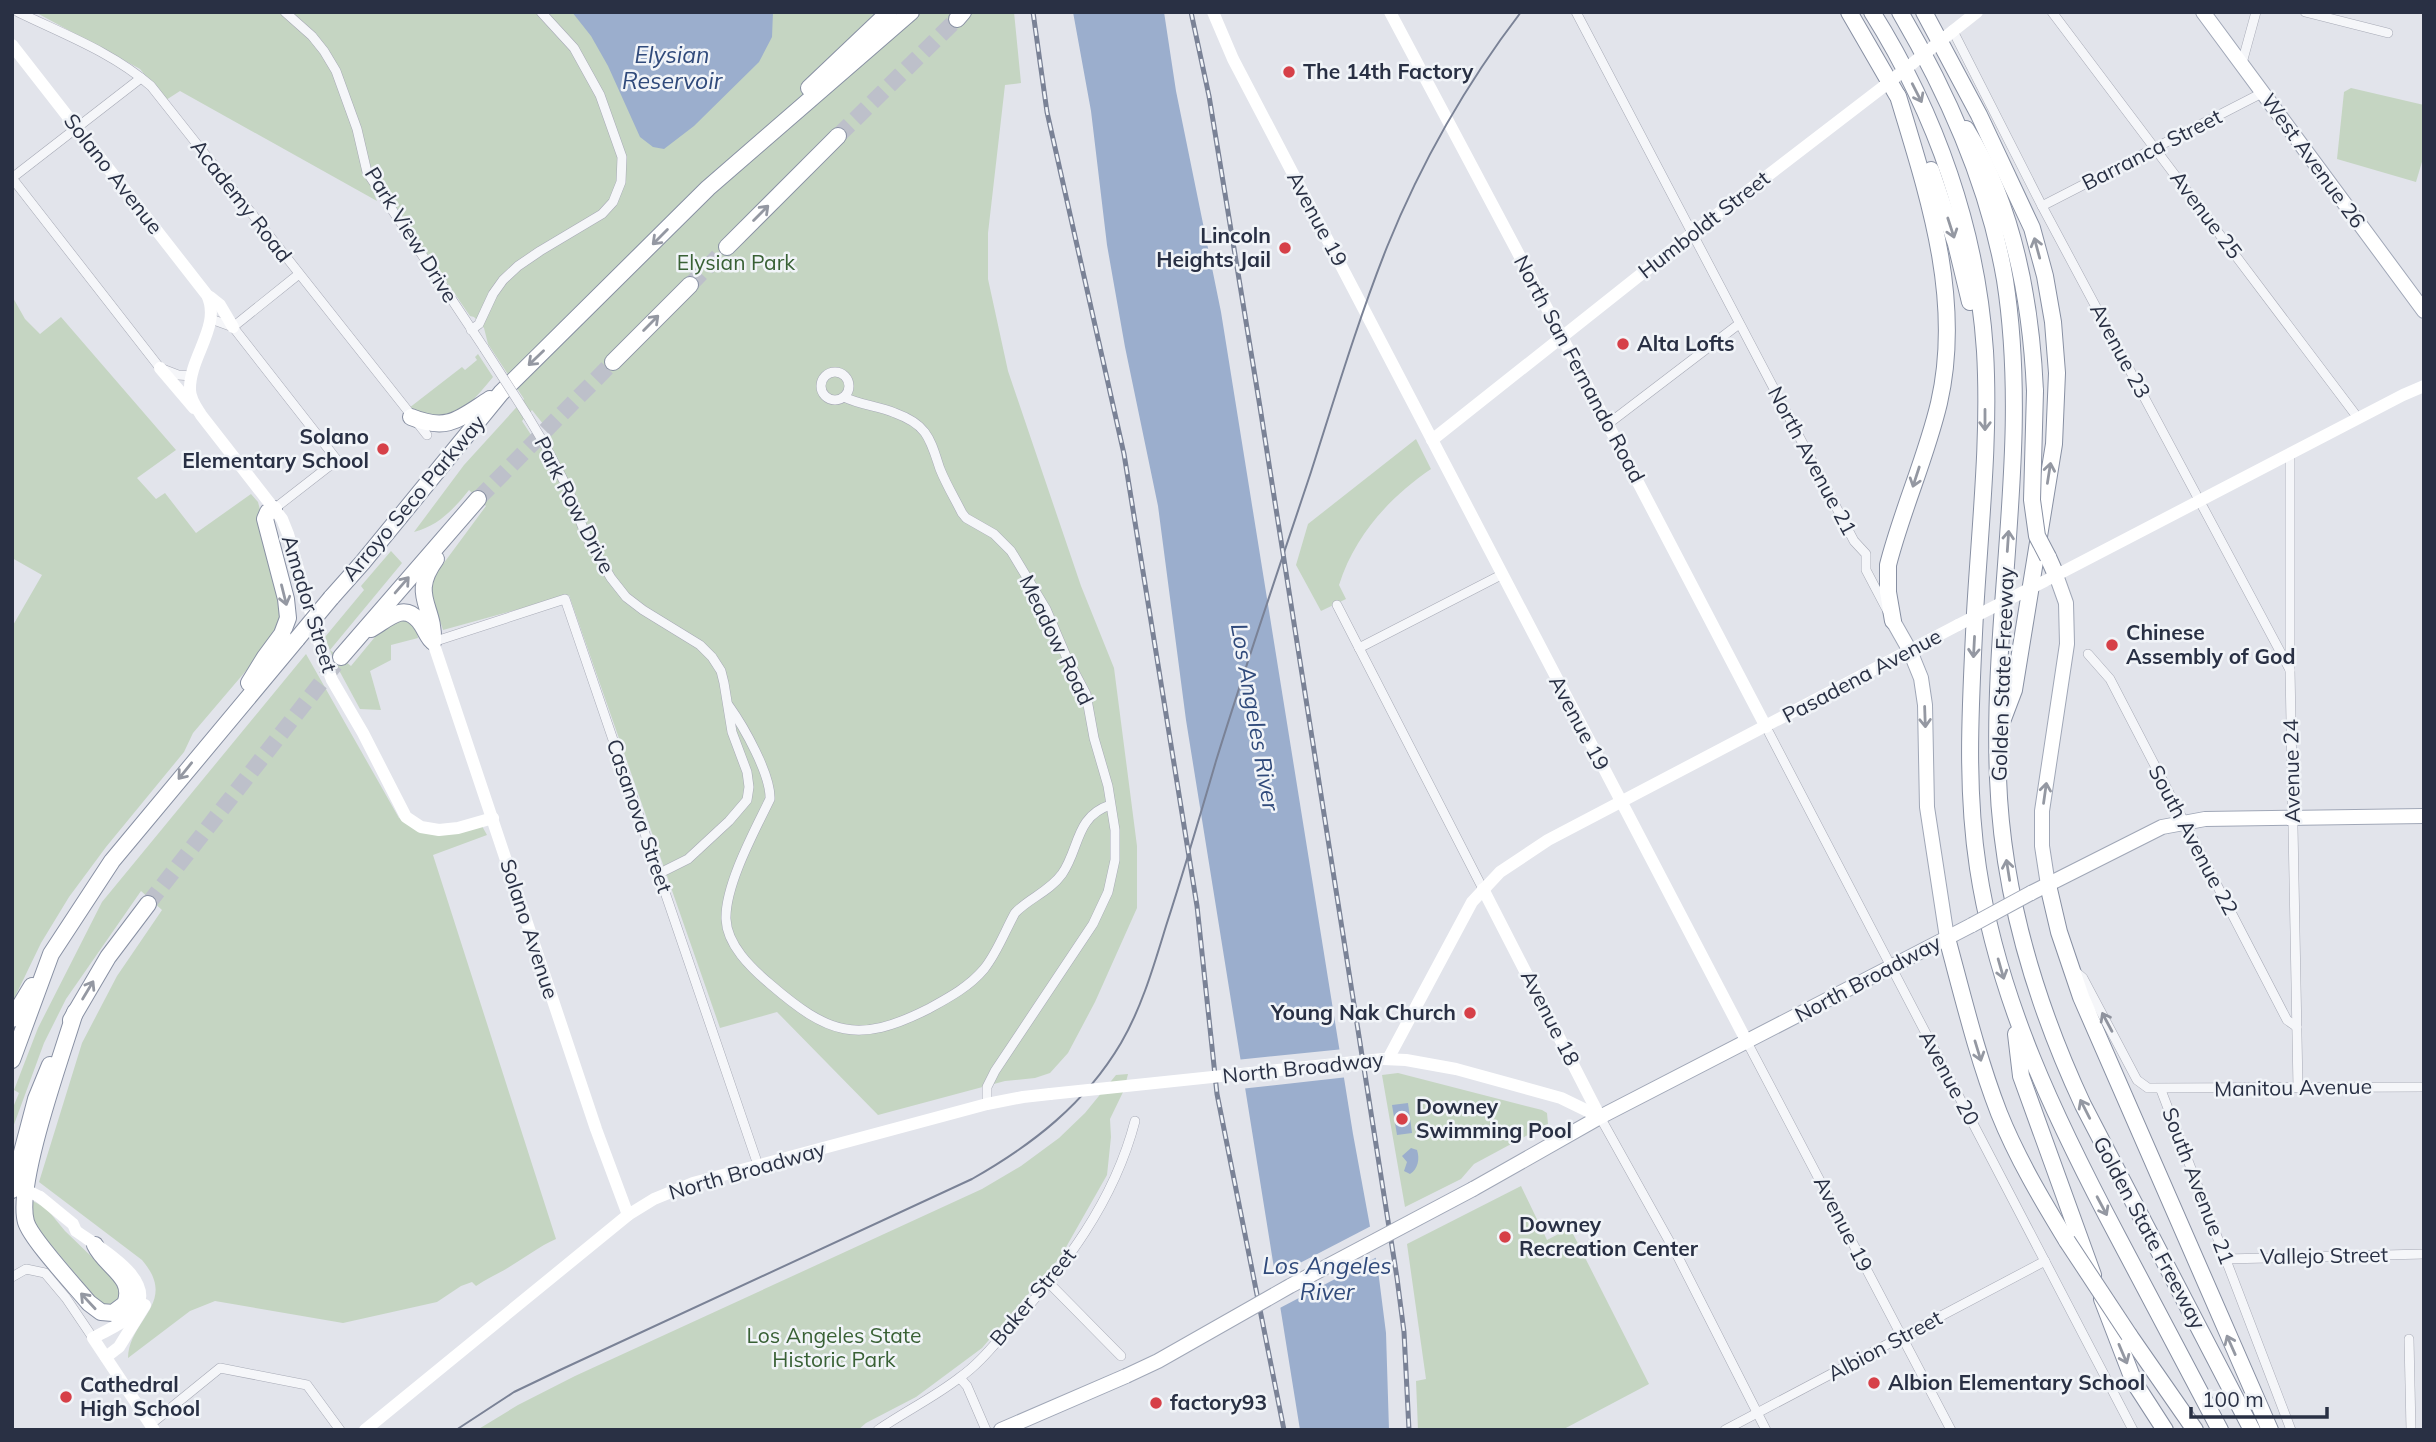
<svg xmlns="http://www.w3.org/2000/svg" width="2436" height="1442" viewBox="0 0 2436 1442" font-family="Mulish,sans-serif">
	<rect width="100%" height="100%" fill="#e2e4eb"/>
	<g fill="#c5d5c2" fill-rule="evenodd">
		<path d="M 35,12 L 1014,12 L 1021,83 L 1005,85 L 988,233 L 988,279 L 1008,371 L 1081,586 L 1114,668 L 1137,846 L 1137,908 L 1095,1002 L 1068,1053 L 1050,1073 L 1035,1078 L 1005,1081 L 878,1115 L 777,1012 L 720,1028 L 569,595 L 443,630 L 430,590 L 432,579 L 486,506 L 469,490 C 454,509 438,526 414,532 L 464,465 L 524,399 L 488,344 L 484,328 L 474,317 L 470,316 L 392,203 L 374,194 L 377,201 L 180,91 L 166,100 L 140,69 ZM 532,410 L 551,434 L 539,447 L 522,421 Z"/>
		<path d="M 2351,88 L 2424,105 L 2424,155 L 2416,182 L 2337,159 L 2344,92 Z"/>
		<path d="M 12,296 L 25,319 L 40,334 L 61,317 L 176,450 L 137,478 L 156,499 L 165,493 L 196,533 L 251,494 L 258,502 L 283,599 L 282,621 L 273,639 L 193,733 L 184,752 L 106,847 L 69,897 L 41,943 L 12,1003 L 12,627 L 42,575 L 12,558 Z"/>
		<path d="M 478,354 L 493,377 C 468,407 449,431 409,408 L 462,367 L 465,370 L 477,360 L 475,357 Z"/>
		<path d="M 1416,439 L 1431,469 C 1389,498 1355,535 1339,585 L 1346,599 L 1321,611 L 1296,565 L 1308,524 Z"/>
		<path d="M 391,551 L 402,563 L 330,650 L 351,666 L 384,626 L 404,616 L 421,631 L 417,633 L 418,638 L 391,645 L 391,660 L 370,671 L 381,710 L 360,709 L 334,661 L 325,637 L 364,590 L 361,586 Z"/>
		<path d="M 306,654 L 399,818 L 428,833 L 482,826 L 487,835 L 433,855 L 556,1239 C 538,1247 523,1259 506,1269 C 496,1275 486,1279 476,1286 L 472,1282 L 461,1286 L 437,1302 L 343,1323 L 215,1301 L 190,1311 L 128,1358 C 129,1319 179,1303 142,1260 L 39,1182 L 82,1043 L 117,976 L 162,910 L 141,891 L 66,999 L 44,1043 L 12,1130 L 12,1110 L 19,1093 L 14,1090 L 38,1028 L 102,902 Z"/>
		<path d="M 1398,1073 L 1542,1110 L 1547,1113 L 1548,1124 L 1474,1164 L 1461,1179 L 1405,1207 L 1382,1075 Z"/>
		<path d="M 1128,1074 L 1124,1090 L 1110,1119 L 1111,1137 L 1107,1175 L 1061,1256 L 982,1348 L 916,1397 L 866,1423 L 858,1430 L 477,1430 L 518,1405 L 575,1376 L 982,1189 L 1021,1166 L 1059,1138 L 1085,1113 L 1116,1075 Z"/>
		<path d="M 1521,1186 L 1547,1240 L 1570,1228 L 1649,1384 L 1562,1430 L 1418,1430 L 1416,1381 L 1426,1379 L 1407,1244 Z"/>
		<path d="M 29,1199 L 46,1208 L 65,1231 L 123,1287 L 122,1299 L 113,1306 L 104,1305 L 95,1297 L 31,1221 Z"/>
	</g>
	<g fill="#9baecd">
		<path d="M 572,12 L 773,12 L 772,37 L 759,62 L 694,126 L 664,149 L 653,147 L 640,137 L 608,66 L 591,36 Z"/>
		<path d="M 1073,12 L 1164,12 L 1176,91 L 1221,312 L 1353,1134 L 1378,1270 L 1386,1333 L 1389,1430 L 1300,1430 L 1186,720 L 1158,506 L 1125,347 L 1107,245 L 1091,111 Z"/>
		<path d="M 1408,1103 L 1412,1133 L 1397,1135 L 1392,1105 Z"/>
		<path d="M 1411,1148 L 1417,1150 C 1420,1159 1418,1169 1410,1174 L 1404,1171 L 1407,1162 L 1402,1156 Z"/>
	</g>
	<g fill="#e2e4eb">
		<path d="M 1344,1049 L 1348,1077 L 1240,1089 L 1236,1060 Z"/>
		<path d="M 1373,1225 L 1379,1256 L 1276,1310 L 1271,1278 Z"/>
	</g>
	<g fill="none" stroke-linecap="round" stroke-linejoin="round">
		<g stroke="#bdc0ca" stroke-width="16" stroke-dasharray="16 8" stroke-linecap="butt">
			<path d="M 838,136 L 957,19"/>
			<path d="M 690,285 L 727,247"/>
			<path d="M 478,499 L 613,362"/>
			<path d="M 148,904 L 341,657"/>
		</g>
		<defs>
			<g id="street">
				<path d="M 18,12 C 63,34 112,52 151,86 L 427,435"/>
				<path d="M 285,12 L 312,36 L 324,51 L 336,71 L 357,129 L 367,172 L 484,348"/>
				<path d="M 1576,12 L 1854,541 L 1866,554 L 1866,570 L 1887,610"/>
				<path d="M 2052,12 L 2358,418"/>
				<path d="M 2305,12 L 2388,33"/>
				<path d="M 1953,31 L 2042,206 L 2290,670"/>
				<path d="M 2242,63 L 2256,12"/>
				<path d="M 141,78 L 12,178 L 160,368 L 178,375 L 192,376"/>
				<path d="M 2042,206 L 2262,93"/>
				<path d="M 211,319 L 233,327 L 337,460 L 274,509"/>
				<path d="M 233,327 L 299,274"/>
				<path d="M 471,330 L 479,324 L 493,294 L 503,280 L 518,266 L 540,251 L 602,214 L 613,202 L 621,182 L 622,157 L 600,95 L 574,48 L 541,12"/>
				<circle cx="835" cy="386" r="14"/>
				<path d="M 844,397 C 860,405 878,406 895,413 C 928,425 930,439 940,469 C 946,484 955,499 962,513 L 966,518 L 994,534 L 1011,551 L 1046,609 L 1066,656 L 1086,694 L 1094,738 L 1108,786 L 1115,830 L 1115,860 L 1108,892 L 1093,924 L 995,1071 L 987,1087 L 987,1104"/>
				<path d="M 527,415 L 545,445 L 568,489 L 586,536 L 611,578 L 626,597 L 643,610 L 700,645 L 712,657 L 721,671 L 724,683 L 732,732 L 747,772 L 749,787 L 747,800 L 729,821 L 688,859 L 658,874"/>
				<path d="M 1608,424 L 1739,324"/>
				<path d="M 2290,454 L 2290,670 L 2298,1088"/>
				<path d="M 1337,605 L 1483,889"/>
				<path d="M 433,642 L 565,599 L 758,1165"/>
				<path d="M 1359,648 L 1501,575"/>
				<path d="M 2088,654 L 2110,679 L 2287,1020 L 2297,1027"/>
				<path d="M 729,706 C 744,727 771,775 770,799 C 755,830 725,885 726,919 C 727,945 751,968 770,984 C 828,1034 857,1045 928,1009 C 948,998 969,987 984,969 C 997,953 1005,931 1015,913 C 1029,898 1049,892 1062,874 C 1080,848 1075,817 1110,805"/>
				<path d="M 1766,727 L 2133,1430"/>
				<path d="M 2076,972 L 2083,978 L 2137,1080 L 2148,1088 L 2424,1087"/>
				<path d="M 1747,1042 L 1951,1430"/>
				<path d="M 2161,1090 L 2291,1430"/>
				<path d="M 1600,1117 L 1677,1255 L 1766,1430"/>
				<path d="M 2225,1259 L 2424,1254"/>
				<path d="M 12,1277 L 26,1269 L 45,1273 L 66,1298 L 93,1338"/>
				<path d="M 1050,1284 L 1121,1356"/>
				<path d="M 2409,1339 L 2411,1430"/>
				<path d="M 960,1378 L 967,1386 L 986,1430"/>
				<path d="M 151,1424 L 220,1368 L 307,1385 L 340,1430"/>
				<path d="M 878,1430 C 904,1412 933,1398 959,1378 C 978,1365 993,1346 1008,1329 C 1064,1268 1114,1202 1135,1121"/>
				<path d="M 1725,1430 L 2045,1261"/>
			</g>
			<g id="primary">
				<path d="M 2203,12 L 2424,311"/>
				<path d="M 1893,621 L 1910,651 L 1921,678 L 1925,705 L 1927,807 L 1947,938"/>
				<path d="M 2048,885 L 2042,846 L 2042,811 L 2067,644 L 2066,603 L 2056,575"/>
				<path d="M 2031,893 L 2162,827 L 2205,819 L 2424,816"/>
				<path d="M 1473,1189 L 1600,1117 L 1972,925"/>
				<path d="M 1001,1430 L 1126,1376"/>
			</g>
			<g id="highway">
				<path d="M 1849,12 L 1897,95"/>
				<path d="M 1872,12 C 1936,114 1977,230 1985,351 C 1990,438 1980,526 1975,613 C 1971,698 1965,783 1978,868 C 1998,1000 2056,1120 2118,1237 C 2152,1301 2186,1366 2220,1430"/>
				<path d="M 1900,12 C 1948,94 1989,186 2005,280 C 2031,447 1991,612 1998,778 C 2002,892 2035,1002 2083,1105 L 2252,1430"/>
				<path d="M 1924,12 L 1979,115 L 2032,228 L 2045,276 L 2053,322 L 2057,373 L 2054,444 L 2014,690 L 2003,719"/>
				<path d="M 957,19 L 963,12"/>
				<path d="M 809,88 L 889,12"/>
				<path d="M 1966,129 C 2014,207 2031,300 2035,391"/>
				<path d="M 1931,170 L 1956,244 L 1970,302"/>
				<path d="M 727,247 L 838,136"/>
				<path d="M 613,362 L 690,285"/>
				<path d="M 411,417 C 448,432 459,419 490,399"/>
				<path d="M 2048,557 L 2056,575"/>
				<path d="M 331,598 L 363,562 L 501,393 L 708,188 L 911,12"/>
				<path d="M 1893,621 L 1888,592 L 1888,565 C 1902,510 1926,458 1939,403 C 1963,299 1928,195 1898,96"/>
				<path d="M 371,629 C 386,621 403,601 419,621 C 424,627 426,634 431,640"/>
				<path d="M 433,642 C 435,605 409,596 436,559"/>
				<path d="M 341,657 L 478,499"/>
				<path d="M 249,683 L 265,657 L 282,634 L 288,618 L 286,599 L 265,519 L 268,512 L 274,509"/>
				<path d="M 2048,885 L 2059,932 L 2081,997 L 2270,1430"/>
				<path d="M 1947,938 C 1963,997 1977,1056 1999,1113 C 2017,1158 2042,1200 2067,1241"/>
				<path d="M 75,1012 C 62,1055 15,1184 26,1222 C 31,1239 75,1286 89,1303 L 101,1312 L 113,1313 L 125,1304 C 136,1277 105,1267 95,1245"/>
				<path d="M 12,1019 L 32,986"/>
				<path d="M 71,1020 L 108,957 L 148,904"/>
				<path d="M 2016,1034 L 2021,1076 L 2093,1275"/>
				<path d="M 12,1060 L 51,954 L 112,861 L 297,639"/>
				<path d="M 12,1190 L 36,1099 L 50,1065"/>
				<path d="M 2102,1299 L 2134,1382 L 2165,1430"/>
				<path d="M 2129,1335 L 2195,1430"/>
			</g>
		</defs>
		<use href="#street" stroke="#a7aab6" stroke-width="10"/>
		<use href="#primary" stroke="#a0a7b7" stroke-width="16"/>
		<use href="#highway" stroke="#8890a3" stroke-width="18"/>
		<use href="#street" stroke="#f5f6f9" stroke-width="9"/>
		<g stroke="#fff" stroke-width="12">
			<path d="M 1213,12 L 1233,59 L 1747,1042"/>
			<path d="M 1390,12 L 1517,251 L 1766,727"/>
			<path d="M 1953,31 L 1977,12"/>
			<path d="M 12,45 L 207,295 C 222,326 189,357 190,390 C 190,399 196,407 201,415 L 282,519 L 288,534 L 324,659 L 332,680 L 363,733 L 406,817 L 421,827 L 439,830 L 458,828 L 493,818"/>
			<path d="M 210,297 L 220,305 L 233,327"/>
			<path d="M 160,368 L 194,408"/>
			<path d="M 1432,440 L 1693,233 L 1883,87"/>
			<path d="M 2049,579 L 2403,395 L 2424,386"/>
			<path d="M 433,642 L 596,1129 L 628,1215"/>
			<path d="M 1483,889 L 1600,1117"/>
			<path d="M 1383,1059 L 1406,1060 L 1456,1069 L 1561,1098 L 1600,1117"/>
			<path d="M 1388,1059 L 1472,902 L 1500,872 L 1548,840 L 1958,625"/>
			<path d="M 40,1197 L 73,1224 L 76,1231 C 98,1247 164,1282 131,1315 C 121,1325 105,1331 93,1338 L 154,1430"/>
			<path d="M 106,1357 L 119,1347 L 145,1305"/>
			<path d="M 365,1430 L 628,1215 L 654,1199 L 693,1183 L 987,1104 L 1023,1097 L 1050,1094"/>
		</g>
		<use href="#primary" stroke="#fff" stroke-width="14"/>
		<use href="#highway" stroke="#fff" stroke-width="16"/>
		<path stroke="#7a8296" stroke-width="2" d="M 456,1430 L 514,1392 L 560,1370 L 972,1179 C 1032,1145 1085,1104 1121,1043 C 1142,1007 1154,965 1166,926 C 1184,871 1200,816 1216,761 C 1246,664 1279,568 1311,472 C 1335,397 1358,320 1387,247 C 1421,163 1466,84 1521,12"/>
		<defs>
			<g id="rail">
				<path d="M 1033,12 L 1047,112 L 1124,454 L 1197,906 L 1217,1094 L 1284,1430"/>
				<path d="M 1191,12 L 1209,96 L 1260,407 L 1397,1278 L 1404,1332 L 1409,1430"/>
			</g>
		</defs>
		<use href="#rail" stroke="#7a8296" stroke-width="5"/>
		<use href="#rail" stroke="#f1f4f8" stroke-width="2.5" stroke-dasharray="8" stroke-linecap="butt"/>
		<defs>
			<path id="street-bridge" d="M 484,348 L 527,415"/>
			<g id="primary-bridge">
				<path d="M 1972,925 L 2031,893"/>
				<path d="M 1126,1376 L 1158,1361 L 1290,1286 L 1473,1189"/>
			</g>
			<g id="highway-bridge">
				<path d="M 2035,391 L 2032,500 L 2037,536 L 2048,557"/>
				<path d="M 297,639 L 331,598"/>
				<path d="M 2067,1241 L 2129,1335"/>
			</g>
		</defs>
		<use href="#street-bridge" stroke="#a7aab6" stroke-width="10" stroke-linecap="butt"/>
		<use href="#primary-bridge" stroke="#a0a7b7" stroke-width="16" stroke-linecap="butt"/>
		<use href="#highway-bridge" stroke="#8890a3" stroke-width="18" stroke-linecap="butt"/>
		<use href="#street-bridge" stroke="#f5f6f9" stroke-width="9"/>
		<g stroke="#fff" stroke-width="12">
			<path d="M 1883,87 L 1953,31"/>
			<path d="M 1958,625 L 2045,581"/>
			<path d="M 1050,1094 L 1383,1059"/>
			<path d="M 12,1183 L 40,1197"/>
		</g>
		<use href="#primary-bridge" stroke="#fff" stroke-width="14"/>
		<use href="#highway-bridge" stroke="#fff" stroke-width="16"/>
	</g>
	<defs><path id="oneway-shaft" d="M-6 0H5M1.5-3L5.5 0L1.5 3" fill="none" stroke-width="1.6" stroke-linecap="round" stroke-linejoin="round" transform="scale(1.75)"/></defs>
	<g stroke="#9498a2">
		<use href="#oneway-shaft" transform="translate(1917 93) rotate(63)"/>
		<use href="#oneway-shaft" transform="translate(761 213) rotate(-45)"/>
		<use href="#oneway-shaft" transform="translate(1951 228) rotate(72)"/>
		<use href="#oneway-shaft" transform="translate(660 237) rotate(135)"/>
		<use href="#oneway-shaft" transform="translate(2037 248) rotate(-105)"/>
		<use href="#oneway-shaft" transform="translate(651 323) rotate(-45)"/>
		<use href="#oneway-shaft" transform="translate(536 358) rotate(136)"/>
		<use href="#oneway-shaft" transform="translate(1985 420) rotate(90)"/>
		<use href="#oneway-shaft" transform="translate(2049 473) rotate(-81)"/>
		<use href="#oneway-shaft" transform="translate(1916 477) rotate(108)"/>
		<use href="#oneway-shaft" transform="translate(2008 541) rotate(-86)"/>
		<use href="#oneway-shaft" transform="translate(402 585) rotate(-49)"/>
		<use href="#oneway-shaft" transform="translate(284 595) rotate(76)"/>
		<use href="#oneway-shaft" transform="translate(1974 647) rotate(93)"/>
		<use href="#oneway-shaft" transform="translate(1925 717) rotate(88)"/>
		<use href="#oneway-shaft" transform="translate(185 771) rotate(129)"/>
		<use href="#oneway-shaft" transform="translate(2045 793) rotate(-82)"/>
		<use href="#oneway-shaft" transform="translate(2008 870) rotate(-99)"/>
		<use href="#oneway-shaft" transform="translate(2001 969) rotate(74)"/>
		<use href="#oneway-shaft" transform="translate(88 990) rotate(-59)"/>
		<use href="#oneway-shaft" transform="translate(1978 1051) rotate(73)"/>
		<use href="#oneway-shaft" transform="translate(2085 1109) rotate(-117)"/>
		<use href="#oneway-shaft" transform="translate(2102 1206) rotate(62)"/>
		<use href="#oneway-shaft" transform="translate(88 1301) rotate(-133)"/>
		<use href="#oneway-shaft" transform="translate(2231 1345) rotate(-114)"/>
		<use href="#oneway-shaft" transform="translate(2123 1354) rotate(67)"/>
	</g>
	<use stroke="#8f939e" href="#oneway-shaft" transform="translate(2107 1022) rotate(-118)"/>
	<g fill="#d64048" stroke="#f1f4f8" stroke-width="2.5">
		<circle cx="1289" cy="72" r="7"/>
		<circle cx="1285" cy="248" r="7"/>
		<circle cx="1623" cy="344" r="7"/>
		<circle cx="383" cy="449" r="7"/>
		<circle cx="2112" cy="645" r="7"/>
		<circle cx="1470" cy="1013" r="7"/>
		<circle cx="1402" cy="1119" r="7"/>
		<circle cx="1505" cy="1237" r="7"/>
		<circle cx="1874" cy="1383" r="7"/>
		<circle cx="66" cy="1397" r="7"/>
		<circle cx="1156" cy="1403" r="7"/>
	</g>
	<g text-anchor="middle" stroke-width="5" stroke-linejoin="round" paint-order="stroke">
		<g font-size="21" font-weight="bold" fill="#293044" stroke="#f1f4f8" text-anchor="start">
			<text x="1303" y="79">The 14th Factory</text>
			<text x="1271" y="243" text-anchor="end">Lincoln<tspan x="1271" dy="24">Heights Jail</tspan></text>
			<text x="1637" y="351">Alta Lofts</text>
			<text x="369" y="444" text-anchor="end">Solano<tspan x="369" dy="24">Elementary School</tspan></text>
			<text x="2126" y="640">Chinese<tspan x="2126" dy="24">Assembly of God</tspan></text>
			<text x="1456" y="1020" text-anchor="end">Young Nak Church</text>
			<text x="1416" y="1114">Downey<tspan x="1416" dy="24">Swimming Pool</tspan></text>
			<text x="1519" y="1232">Downey<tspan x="1519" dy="24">Recreation Center</tspan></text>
			<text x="1888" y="1390">Albion Elementary School</text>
			<text x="80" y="1392">Cathedral<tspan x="80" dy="24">High School</tspan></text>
			<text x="1170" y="1410">factory93</text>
		</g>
		<g font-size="21" fill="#293044" stroke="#f1f4f8">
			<text transform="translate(2152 150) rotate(-27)" y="7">Barranca Street</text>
			<text transform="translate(2313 161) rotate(54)" y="7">West Avenue 26</text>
			<text transform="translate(113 174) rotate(52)" y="7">Solano Avenue</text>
			<text transform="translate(241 201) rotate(52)" y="7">Academy Road</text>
			<text transform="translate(2206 215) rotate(53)" y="7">Avenue 25</text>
			<text transform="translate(1317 219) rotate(62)" y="7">Avenue 19</text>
			<text transform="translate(1704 225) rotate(-38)" y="7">Humboldt Street</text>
			<text transform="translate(411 235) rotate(58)" y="7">Park View Drive</text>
			<text transform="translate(2120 351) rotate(62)" y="7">Avenue 23</text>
			<text transform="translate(1579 369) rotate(62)" y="7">North San Fernando Road</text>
			<text transform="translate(1812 461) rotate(62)" y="7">North Avenue 21</text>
			<text transform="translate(414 498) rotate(-50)" y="7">Arroyo Seco Parkway</text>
			<text transform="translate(574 505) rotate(63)" y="7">Park Row Drive</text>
			<text transform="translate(309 604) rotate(73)" y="7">Amador Street</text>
			<text transform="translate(1056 640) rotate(64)" y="7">Meadow Road</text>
			<text transform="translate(2003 674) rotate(-88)" y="7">Golden State Freeway</text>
			<text transform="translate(1862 676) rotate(-28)" y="7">Pasadena Avenue</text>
			<text transform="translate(1579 723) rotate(62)" y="7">Avenue 19</text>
			<text transform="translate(2292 771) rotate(-91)" y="7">Avenue 24</text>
			<text transform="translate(639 816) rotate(71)" y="7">Casanova Street</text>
			<text transform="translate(2193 840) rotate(62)" y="7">South Avenue 22</text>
			<text transform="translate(529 929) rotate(72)" y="7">Solano Avenue</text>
			<text transform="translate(1868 979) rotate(-28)" y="7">North Broadway</text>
			<text transform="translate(1550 1018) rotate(63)" y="7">Avenue 18</text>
			<text transform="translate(1303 1068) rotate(-6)" y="7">North Broadway</text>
			<text transform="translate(1949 1078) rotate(62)" y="7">Avenue 20</text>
			<text transform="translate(2293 1088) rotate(-1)" y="7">Manitou Avenue</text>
			<text transform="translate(747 1171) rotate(-16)" y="7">North Broadway</text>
			<text transform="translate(2198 1186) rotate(69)" y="7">South Avenue 21</text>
			<text transform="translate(1843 1224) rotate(63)" y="7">Avenue 19</text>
			<text transform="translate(2149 1233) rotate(62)" y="7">Golden State Freeway</text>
			<text transform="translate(2324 1256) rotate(-1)" y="7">Vallejo Street</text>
			<text transform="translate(1033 1297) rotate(-50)" y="7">Baker Street</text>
			<text transform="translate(1885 1346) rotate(-28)" y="7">Albion Street</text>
		</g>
		<g font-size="21" fill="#396135" stroke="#f1f4f8">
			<text x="736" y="270">Elysian Park</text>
			<text x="834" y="1343">Los Angeles State<tspan x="834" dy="24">Historic Park</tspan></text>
		</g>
		<g font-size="23" font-style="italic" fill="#304a7b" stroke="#f1f4f8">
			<text x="672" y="63">Elysian<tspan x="672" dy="26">Reservoir</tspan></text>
			<text transform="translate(1255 717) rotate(80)" y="8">Los Angeles River</text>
			<text x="1327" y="1274">Los Angeles<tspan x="1327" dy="26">River</tspan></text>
		</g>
	</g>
	<rect width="2436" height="1442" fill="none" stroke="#293044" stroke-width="28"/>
	<path d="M2191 1407v10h136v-10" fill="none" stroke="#293044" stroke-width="3.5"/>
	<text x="2202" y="1407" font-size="21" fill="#293044" stroke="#f1f4f8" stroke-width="5" paint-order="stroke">100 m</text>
</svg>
